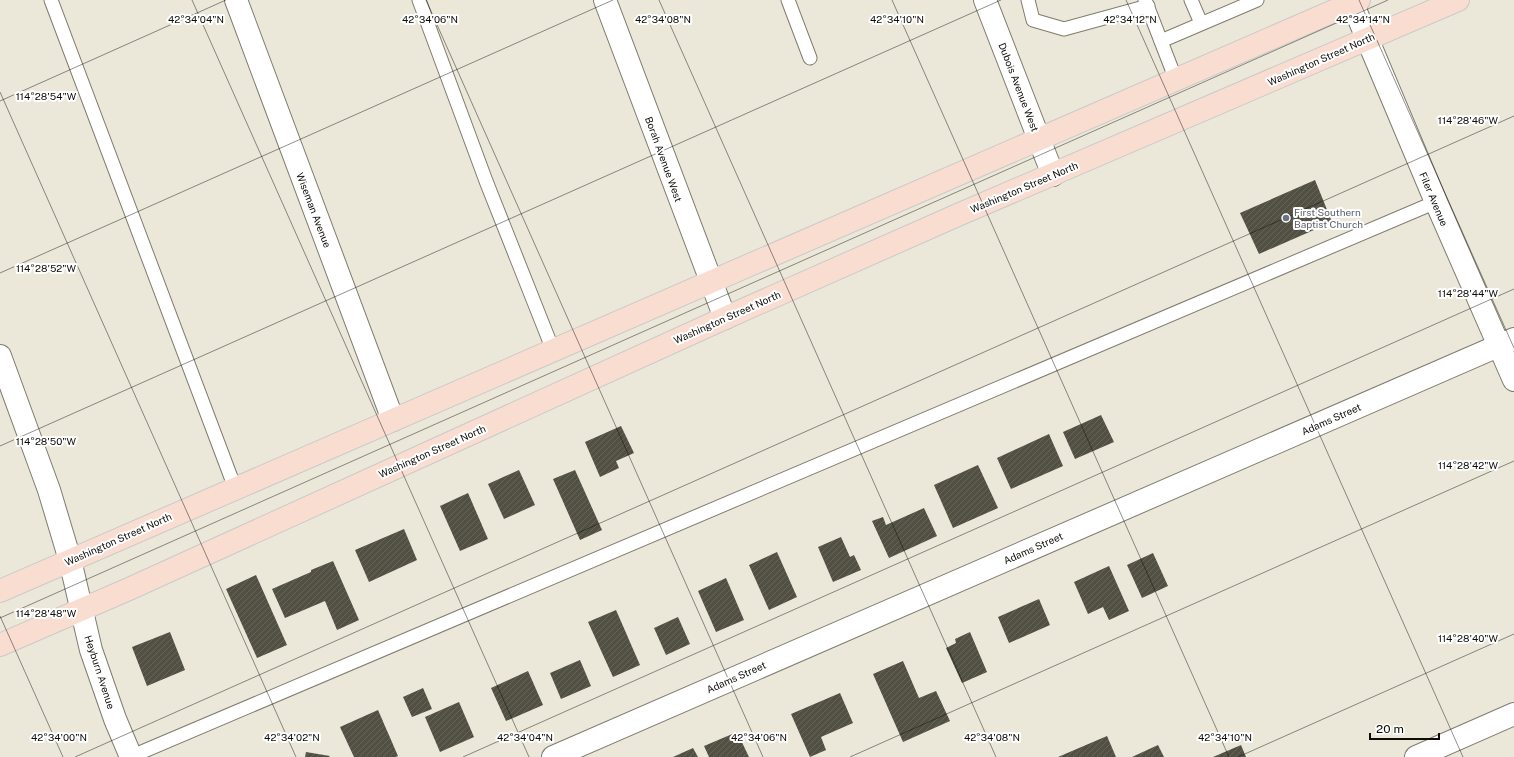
<svg xmlns="http://www.w3.org/2000/svg" width="1514" height="757" viewBox="0 0 1514 757" font-family="'Public Sans',sans-serif">
	<defs>
		<pattern id="building-hatch" width="6" height="6" patternUnits="userSpaceOnUse"><rect width="6" height="6" fill="#524f43"/><path d="M-1 1l2-2M0 6l6-6M5 7l2-2" fill="none" stroke="#66645a"/></pattern>
	</defs>
	<rect width="100%" height="100%" fill="#ebe8d9"/>
	<g fill="url(#building-hatch)">
		<path d="M 1315,180 L 1332,222 L 1259,254 L 1240,213 Z"/>
		<path d="M 1101,415 L 1114,442 L 1075,459 L 1063,432 Z"/>
		<path d="M 621,426 L 634,453 L 616,461 L 619,468 L 600,477 L 585,442 Z"/>
		<path d="M 1049,434 L 1063,466 L 1011,489 L 997,458 Z"/>
		<path d="M 978,465 L 998,508 L 953,528 L 934,485 Z"/>
		<path d="M 519,470 L 535,505 L 504,519 L 488,484 Z"/>
		<path d="M 575,470 L 602,530 L 580,540 L 553,479 Z"/>
		<path d="M 468,493 L 488,539 L 460,551 L 440,506 Z"/>
		<path d="M 924,508 L 937,536 L 889,558 L 872,521 L 883,517 L 886,525 Z"/>
		<path d="M 404,529 L 417,560 L 369,582 L 355,550 Z"/>
		<path d="M 841,537 L 850,557 L 854,555 L 861,570 L 833,582 L 818,547 Z"/>
		<path d="M 777,552 L 797,597 L 769,610 L 749,565 Z"/>
		<path d="M 1153,553 L 1168,586 L 1142,598 L 1127,565 Z"/>
		<path d="M 333,561 L 359,620 L 337,630 L 325,601 L 285,618 L 272,589 L 311,572 L 311,570 Z"/>
		<path d="M 1109,566 L 1129,611 L 1109,620 L 1103,607 L 1088,614 L 1074,582 Z"/>
		<path d="M 256,575 L 287,645 L 257,658 L 226,589 Z"/>
		<path d="M 726,578 L 744,620 L 716,632 L 698,591 Z"/>
		<path d="M 1039,599 L 1050,625 L 1009,643 L 998,617 Z"/>
		<path d="M 616,610 L 640,665 L 613,677 L 588,622 Z"/>
		<path d="M 678,617 L 690,644 L 666,655 L 654,628 Z"/>
		<path d="M 170,632 L 185,670 L 147,686 L 132,647 Z"/>
		<path d="M 970,632 L 987,672 L 962,683 L 946,648 L 956,643 L 955,639 Z"/>
		<path d="M 580,660 L 591,686 L 561,699 L 550,673 Z"/>
		<path d="M 903,661 L 919,698 L 936,691 L 950,721 L 903,742 L 873,674 Z"/>
		<path d="M 528,671 L 543,705 L 506,721 L 491,688 Z"/>
		<path d="M 423,688 L 432,709 L 412,717 L 403,697 Z"/>
		<path d="M 840,693 L 853,723 L 821,737 L 826,750 L 810,757 L 791,714 Z"/>
		<path d="M 459,702 L 474,737 L 440,752 L 425,717 Z"/>
		<path d="M 378,710 L 398,756 L 396,757 L 354,757 L 340,727 Z"/>
		<path d="M 737,732 L 749,757 L 709,757 L 704,746 Z"/>
		<path d="M 1107,736 L 1116,757 L 1058,757 Z"/>
		<path d="M 1158,745 L 1164,757 L 1132,757 Z"/>
		<path d="M 1241,745 L 1246,757 L 1213,757 Z"/>
		<path d="M 693,748 L 698,757 L 673,757 Z"/>
		<path d="M 306,752 L 330,756 L 329,757 L 305,757 Z"/>
	</g>
	<g fill="none" stroke-linecap="round" stroke-linejoin="round">
		<defs>
			<g id="service">
				<path d="M 51,0 L 235,488"/>
				<path d="M 419,0 L 486,181 L 553,350"/>
				<path d="M 788,0 L 810,58"/>
				<path d="M 1028,0 L 1033,20 L 1064,29 L 1148,6"/>
				<path d="M 1145,0 L 1176,80"/>
				<path d="M 1191,0 L 1201,23"/>
				<path d="M 1161,41 L 1257,0"/>
				<path d="M 130,757 L 1436,202"/>
			</g>
			<g id="minor">
				<path d="M 236,0 L 393,420"/>
				<path d="M 605,0 L 725,318"/>
				<path d="M 985,0 L 1053,175"/>
				<path d="M 553,757 L 1514,339"/>
				<path d="M 1416,757 L 1514,714"/>
			</g>
			<g id="tertiary">
				<path d="M 1351,0 L 1436,202 L 1514,380"/>
				<path d="M 0,356 L 49,490 L 70,560 L 91,650 L 115,719 L 131,757"/>
			</g>
			<g id="primary">
				<path d="M 0,591 L 1359,0"/>
				<path d="M 0,645 L 129,589 L 725,318 L 960,214 L 1458,0"/>
			</g>
		</defs>
		<use href="#service" stroke="#7f7c6f" stroke-width="15"/>
		<use href="#minor" stroke="#7f7c6f" stroke-width="24"/>
		<use href="#tertiary" stroke="#7f7c6f" stroke-width="24"/>
		<use href="#primary" stroke="#cacac9" stroke-width="24"/>
		<use href="#service" stroke="#fff" stroke-width="13"/>
		<use href="#minor" stroke="#fff" stroke-width="22"/>
		<use href="#tertiary" stroke="#fff" stroke-width="22"/>
		<use href="#primary" stroke="#faddd1" stroke-width="22"/>
	</g>
	<path fill="none" stroke="#0d0c08" stroke-width="1" stroke-opacity="0.45" d="M 192,0 L 529,757M 426,0 L 763,757M 659,0 L 996,757M 892,0 L 1229,757M 1126,0 L 1463,757M 1359,0 L 1514,348M 0,92 L 296,757M 0,101 L 226,0M 0,273 L 613,0M 0,446 L 1001,0M 0,616 L 63,757M 0,618 L 1388,0M 75,757 L 1514,116M 463,757 L 1514,289M 850,757 L 1514,461M 1238,757 L 1514,634"/>
	<circle fill="#6b7280" stroke="#fff" stroke-width="1.5" cx="1286" cy="218" r="4"/>
	<g text-anchor="middle" stroke-width="4" stroke-linejoin="round" paint-order="stroke">
		<g font-size="10" fill="#0d0c08" stroke="#fff">
			<text transform="translate(1321 59) rotate(-24)" y="4">Washington Street North</text>
			<text transform="translate(1019 87) rotate(69)" y="4">Dubois Avenue West</text>
			<text transform="translate(664 159) rotate(70)" y="4">Borah Avenue West</text>
			<text transform="translate(1024 187) rotate(-23)" y="4">Washington Street North</text>
			<text transform="translate(1434 199) rotate(67)" y="4">Filer Avenue</text>
			<text transform="translate(314 210) rotate(69)" y="4">Wiseman Avenue</text>
			<text transform="translate(727 317) rotate(-24)" y="4">Washington Street North</text>
			<text transform="translate(1331 419) rotate(-24)" y="4">Adams Street</text>
			<text transform="translate(432 451) rotate(-24)" y="4">Washington Street North</text>
			<text transform="translate(118 539) rotate(-24)" y="4">Washington Street North</text>
			<text transform="translate(1033 548) rotate(-24)" y="4">Adams Street</text>
			<text transform="translate(100 672) rotate(72)" y="4">Heyburn Avenue</text>
			<text transform="translate(736 677) rotate(-24)" y="4">Adams Street</text>
		</g>
		<g font-size="10" fill="#5b616d" stroke="#fff" text-anchor="start">
			<text x="1294" y="216">First Southern<tspan x="1294" dy="12">Baptist Church</tspan></text>
		</g>
	</g>
	<g font-size="10" text-anchor="middle" fill="#0d0c08" stroke="#fff" stroke-width="4" stroke-linejoin="round" paint-order="stroke">
		<text x="897" y="23">42°34'10"N</text>
		<text x="1130" y="23">42°34'12"N</text>
		<text x="1363" y="23">42°34'14"N</text>
		<text x="196" y="23">42°34'04"N</text>
		<text x="430" y="23">42°34'06"N</text>
		<text x="663" y="23">42°34'08"N</text>
		<text x="46" y="100">114°28'54"W</text>
		<text x="1468" y="124">114°28'46"W</text>
		<text x="46" y="272">114°28'52"W</text>
		<text x="1468" y="297">114°28'44"W</text>
		<text x="46" y="445">114°28'50"W</text>
		<text x="1468" y="469">114°28'42"W</text>
		<text x="46" y="617">114°28'48"W</text>
		<text x="1468" y="642">114°28'40"W</text>
		<text x="59" y="741">42°34'00"N</text>
		<text x="292" y="741">42°34'02"N</text>
		<text x="525" y="741">42°34'04"N</text>
		<text x="759" y="741">42°34'06"N</text>
		<text x="992" y="741">42°34'08"N</text>
		<text x="1225" y="741">42°34'10"N</text>
	</g>
	<path d="M1370 733v6h69v-6" fill="none" stroke="#0d0c08" stroke-width="2"/>
	<text x="1376" y="733" font-size="12" fill="#0d0c08" stroke="#ffffff" stroke-width="3" paint-order="stroke">20 m</text>
</svg>
